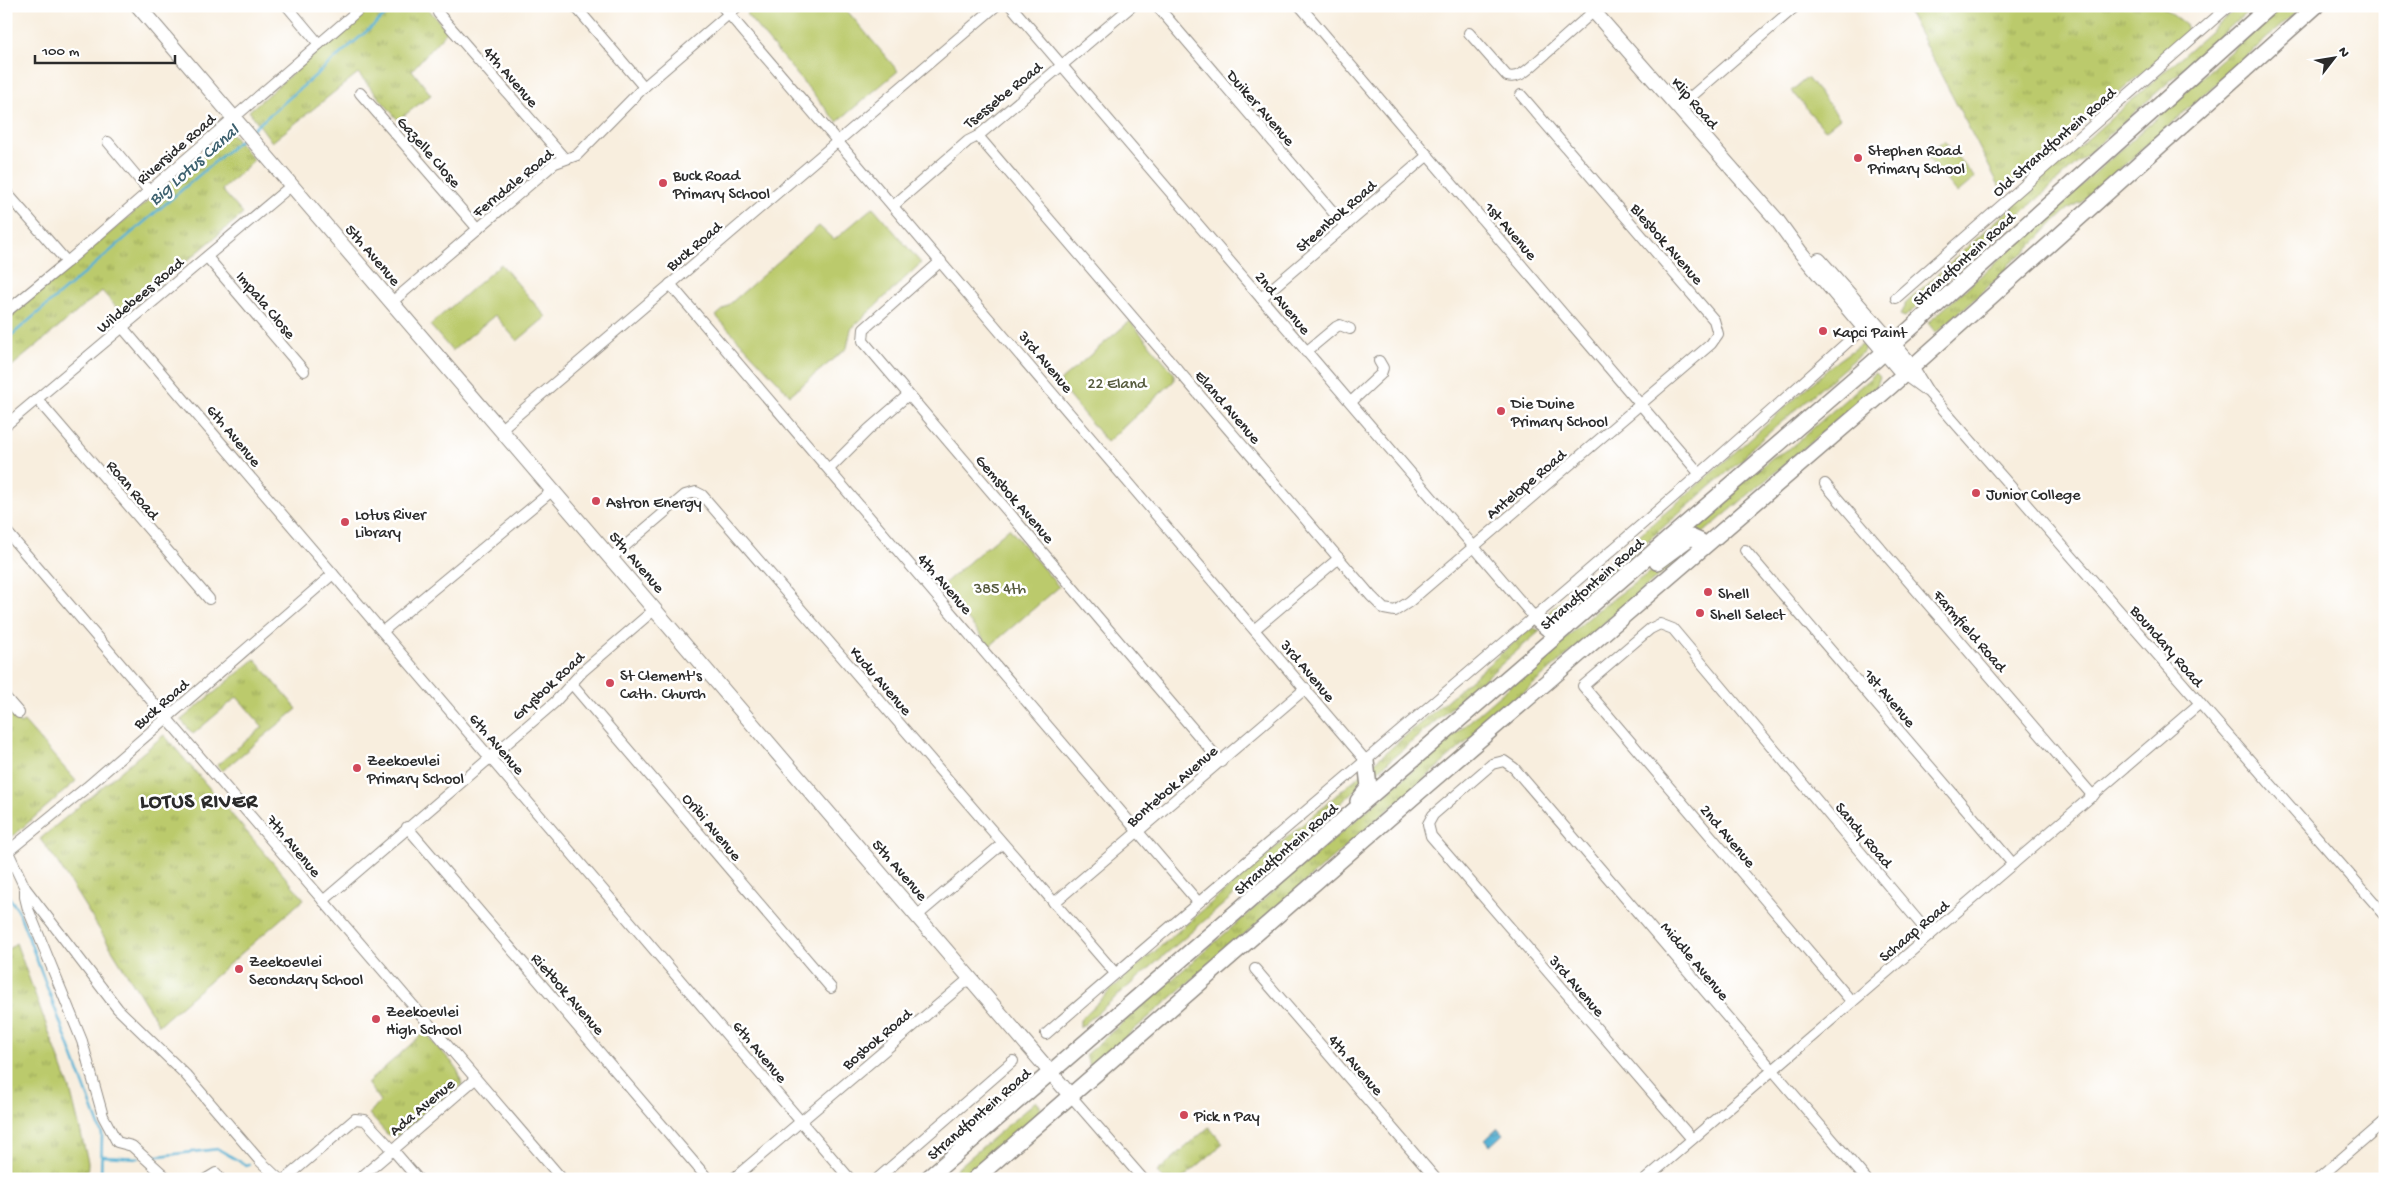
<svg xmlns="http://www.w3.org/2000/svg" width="2391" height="1185" viewBox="0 0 2391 1185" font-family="'Gochi Hand',sans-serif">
	<defs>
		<pattern id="grass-tufts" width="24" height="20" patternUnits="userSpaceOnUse" patternTransform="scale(1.25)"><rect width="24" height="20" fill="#bbca6c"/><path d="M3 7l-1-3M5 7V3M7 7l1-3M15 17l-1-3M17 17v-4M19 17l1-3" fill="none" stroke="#98a459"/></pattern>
		<pattern id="water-waves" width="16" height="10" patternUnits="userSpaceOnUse" patternTransform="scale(1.25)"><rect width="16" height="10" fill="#57b2d5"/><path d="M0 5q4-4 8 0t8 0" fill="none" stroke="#4891ad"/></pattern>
	</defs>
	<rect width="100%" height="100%" fill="#fff"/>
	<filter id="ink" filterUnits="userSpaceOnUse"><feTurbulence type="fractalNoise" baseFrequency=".02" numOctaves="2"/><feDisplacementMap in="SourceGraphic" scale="10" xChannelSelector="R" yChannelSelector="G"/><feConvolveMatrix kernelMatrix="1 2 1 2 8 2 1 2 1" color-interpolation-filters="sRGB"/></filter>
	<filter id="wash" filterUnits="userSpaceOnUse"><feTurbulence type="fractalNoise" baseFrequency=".0096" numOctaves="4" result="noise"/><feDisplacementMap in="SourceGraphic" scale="20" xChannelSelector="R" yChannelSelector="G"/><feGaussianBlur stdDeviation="1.12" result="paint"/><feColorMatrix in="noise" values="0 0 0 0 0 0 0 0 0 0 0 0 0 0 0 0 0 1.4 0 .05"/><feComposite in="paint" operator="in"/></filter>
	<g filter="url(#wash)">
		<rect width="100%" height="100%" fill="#f8eede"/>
		<g fill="url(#grass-tufts)" stroke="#737a4c">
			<path d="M 370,6 L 426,6 L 447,31 L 412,70 L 431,95 L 398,120 L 358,73 L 272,142 L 249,111 Z"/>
			<path d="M 1905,6 L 2161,6 L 2187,26 L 2186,35 L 2003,193 Z"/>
			<path d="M 2239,6 L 2254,6 L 1907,315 L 1905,317 L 1900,315 L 1905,307 L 1905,304 L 2050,172 Z"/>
			<path d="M 2281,6 L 2303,6 L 2083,202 C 2064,207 2049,229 2035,242 C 2027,251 2017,258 2008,265 L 2007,270 L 1936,333 L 1928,323 Z"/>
			<path d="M 230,132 L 254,160 L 222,190 L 243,214 L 123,315 L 102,291 L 6,371 L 6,320 Z"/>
			<path d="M 1861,344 L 1865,346 L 1863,352 L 1750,449 L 1745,457 L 1560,616 L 1554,620 L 1548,618 L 1551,610 L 1706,478 L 1837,361 Z"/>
			<path d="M 1876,373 L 1880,377 L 1876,387 L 1702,534 L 1696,531 L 1680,535 L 1773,457 L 1789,449 Z"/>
			<path d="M 1685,546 L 1692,547 L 1091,1067 L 1085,1055 L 1598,610 Z"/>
			<path d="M 1532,627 L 1540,631 L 1080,1028 L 1080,1020 L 1118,983 Z"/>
			<path d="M 255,659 L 297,709 L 222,771 L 217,765 L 263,727 L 237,697 L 193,734 L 181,720 Z"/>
			<path d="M 6,707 L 20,724 L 24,722 L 76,781 L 6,842 Z"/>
			<path d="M 164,735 L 304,899 L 159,1025 L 56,860 L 40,839 Z"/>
			<path d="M 16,943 L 70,1089 L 88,1162 L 87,1179 L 6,1179 L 6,951 Z"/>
			<path d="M 426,1031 C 437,1054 458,1058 462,1085 L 402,1135 L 388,1135 L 369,1114 L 380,1101 L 367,1083 Z"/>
			<path d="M 1036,1101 L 1041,1107 L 1037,1115 L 964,1179 L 945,1179 Z"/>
			<path d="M 1209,1127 L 1223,1144 L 1182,1179 L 1163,1179 L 1157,1172 Z"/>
		</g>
		<g fill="#bbca6c" stroke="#737a4c">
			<path d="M 755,6 L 843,6 L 898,71 L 837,122 L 746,14 Z"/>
			<path d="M 1807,78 L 1840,118 L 1825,130 L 1791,91 Z"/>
			<path d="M 1944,141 L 1975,178 L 1957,193 L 1926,156 Z"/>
			<path d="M 873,207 L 921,263 L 851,329 L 847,348 L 790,395 L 716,316 L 819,226 L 834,240 Z"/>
			<path d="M 501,264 L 546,317 L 517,341 L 495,315 L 452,351 L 430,325 Z"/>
			<path d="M 1130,321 L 1174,373 L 1174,381 L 1107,442 L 1061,387 L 1061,380 Z"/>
			<path d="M 1009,528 L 1059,587 L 990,646 L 940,587 Z"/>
		</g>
		<path fill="url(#water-waves)" stroke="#416e80" d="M 1498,1128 L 1503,1134 L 1490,1146 L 1485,1140 Z"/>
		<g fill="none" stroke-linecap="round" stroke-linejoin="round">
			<g stroke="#57b2d5" stroke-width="2.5">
				<path d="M 251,131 L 396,6"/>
				<path d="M 6,340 L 245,136"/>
				<path d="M 6,893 L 18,910 L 26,931 L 102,1134 L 101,1179"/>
				<path d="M 103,1156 L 139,1158"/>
				<path d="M 150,1157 L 218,1149 L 246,1165 L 249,1164"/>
			</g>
		</g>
	</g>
	<g filter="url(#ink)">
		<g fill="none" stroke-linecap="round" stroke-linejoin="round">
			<defs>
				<g id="street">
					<path d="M 287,6 L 319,44"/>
					<path d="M 575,6 L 644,87"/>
					<path d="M 722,6 L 1366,761"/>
					<path d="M 1011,6 L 1534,617"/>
					<path d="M 1157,6 L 1345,226"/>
					<path d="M 1300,6 L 1699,473"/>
					<path d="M 438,13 L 564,158"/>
					<path d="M 1469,33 L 1507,76 C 1517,79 1525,72 1532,66 L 1594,11"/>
					<path d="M 360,93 L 478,229"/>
					<path d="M 1678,108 L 1796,6"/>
					<path d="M 978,136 L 1371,596 L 1384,609 L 1395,611 L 1409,602 L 1711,344 L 1718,334 L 1714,320 L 1521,95"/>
					<path d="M 108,142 L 149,191"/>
					<path d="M 6,192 L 67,262"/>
					<path d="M 893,206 L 968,141 L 978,136 L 1132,6"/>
					<path d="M 207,257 L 304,371"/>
					<path d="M 941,261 L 864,329 L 863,341 L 1221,762"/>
					<path d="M 670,284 L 1198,902"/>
					<path d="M 1261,298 L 1428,155"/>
					<path d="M 1896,298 L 2229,6"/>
					<path d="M 392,302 L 555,163 L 577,155 L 644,87 L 738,6"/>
					<path d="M 6,312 L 67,262 L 363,6"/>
					<path d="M 122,327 L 850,1179"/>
					<path d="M 1306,352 L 1336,327 L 1340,325 L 1350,329"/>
					<path d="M 1913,367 L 1929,393 L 2385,915"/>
					<path d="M 1904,375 L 1926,391"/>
					<path d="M 37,399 L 209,599"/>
					<path d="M 1351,402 L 1381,374 L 1383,368 L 1379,361"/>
					<path d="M 6,425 L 292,185"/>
					<path d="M 501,429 L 996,6"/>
					<path d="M 829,469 L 869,429 L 908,395"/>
					<path d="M 1825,484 L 2093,796"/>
					<path d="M 6,531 L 562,1179"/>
					<path d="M 1745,550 L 2013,864"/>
					<path d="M 611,558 L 685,495 L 696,492 L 702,495 L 1115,973"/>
					<path d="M 1255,629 L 1339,558"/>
					<path d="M 383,631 L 553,490"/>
					<path d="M 572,684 L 831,988"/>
					<path d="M 6,698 L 19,713"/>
					<path d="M 407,827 L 708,1179"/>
					<path d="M 8,852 L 25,888 L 118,1009 L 186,1075 L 260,1161 L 279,1179"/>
					<path d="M 6,853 L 87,787 L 333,574"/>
					<path d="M 25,888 L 25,897 L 28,909 L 82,1041 L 103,1116 L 117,1142 L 132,1146 L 168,1179"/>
					<path d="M 323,901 L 554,703 L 583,671 L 655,609"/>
					<path d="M 1054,903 L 1306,688"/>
					<path d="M 918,915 L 1002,844"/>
					<path d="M 1255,969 L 1436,1179"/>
					<path d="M 1852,1002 L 1583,686 L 1650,629 L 1660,624 L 1673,629 L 1930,935"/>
					<path d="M 1046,1034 C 1318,797 1598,570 1864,327"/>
					<path d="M 1070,1095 L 1143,1179"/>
					<path d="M 1692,1139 L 1431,836 L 1428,824 L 1433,815 L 1492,764 L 1504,761 L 1514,768 L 1866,1179"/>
					<path d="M 206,1179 L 216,1173 L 220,1179"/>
					<path d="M 285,1179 L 355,1119 L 365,1120 L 393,1150 L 359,1179"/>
					<path d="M 418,1179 L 393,1150 L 475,1079"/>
					<path d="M 733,1179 L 970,978"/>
					<path d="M 877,1179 L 1013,1061"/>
					<path d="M 1646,1179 L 2199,704"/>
					<path d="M 2318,1179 L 2385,1121"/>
				</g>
				<g id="secondary">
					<path d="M 138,6 L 1070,1095"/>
					<path d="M 1589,6 L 1777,220 L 1801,253 L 1904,375"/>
					<path d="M 1819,260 L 1913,367"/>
				</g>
				<g id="primary">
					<path d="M 1657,562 L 1691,537 L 1700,541 L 1704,546"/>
					<path d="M 1534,617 L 1547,628 L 1567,627"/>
					<path d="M 1358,801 L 1369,787 L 1366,761"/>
					<path d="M 927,1179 L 1871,364 L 2270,6"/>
					<path d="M 975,1179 L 1427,785 L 1891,386 L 2316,6"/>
				</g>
			</defs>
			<use href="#street" stroke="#928c84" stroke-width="12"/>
			<use href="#secondary" stroke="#928c84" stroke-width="16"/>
			<use href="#primary" stroke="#928c84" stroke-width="18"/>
			<use href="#street" stroke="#fff" stroke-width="10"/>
			<use href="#secondary" stroke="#fff" stroke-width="14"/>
			<use href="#primary" stroke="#fff" stroke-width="15"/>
		</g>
	</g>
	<g fill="#d1495b" stroke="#fff" stroke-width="2">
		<circle cx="1858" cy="158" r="5"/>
		<circle cx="663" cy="183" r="5"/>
		<circle cx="1823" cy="331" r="5"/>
		<circle cx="1501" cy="411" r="5"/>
		<circle cx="1976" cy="493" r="5"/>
		<circle cx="596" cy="501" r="5"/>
		<circle cx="345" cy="522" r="5"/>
		<circle cx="1708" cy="592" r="5"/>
		<circle cx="1700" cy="613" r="5"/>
		<circle cx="610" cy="683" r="5"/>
		<circle cx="357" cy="768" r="5"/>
		<circle cx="239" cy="969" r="5"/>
		<circle cx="376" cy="1019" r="5"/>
		<circle cx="1184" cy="1115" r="5"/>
	</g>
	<g text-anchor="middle" stroke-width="5" stroke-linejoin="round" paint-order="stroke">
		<g font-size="16" fill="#2b2b2b" stroke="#fff">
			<text transform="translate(512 76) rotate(49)" y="6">4th Avenue</text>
			<text transform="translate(1002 94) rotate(-39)" y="6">Tsessebe Road</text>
			<text transform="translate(1696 102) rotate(49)" y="6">Klip Road</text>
			<text transform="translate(1262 107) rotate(49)" y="6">Duiker Avenue</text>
			<text transform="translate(2053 141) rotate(-41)" y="6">Old Strandfontein Road</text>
			<text transform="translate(175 148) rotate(-41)" y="6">Riverside Road</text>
			<text transform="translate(430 151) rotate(49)" y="6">Gazelle Close</text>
			<text transform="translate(512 182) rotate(-39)" y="6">Ferndale Road</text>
			<text transform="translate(1335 215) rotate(-41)" y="6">Steenbok Road</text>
			<text transform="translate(1512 230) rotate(49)" y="6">1st Avenue</text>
			<text transform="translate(1668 243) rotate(49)" y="6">Blesbok Avenue</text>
			<text transform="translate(693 245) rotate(-40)" y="6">Buck Road</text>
			<text transform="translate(374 254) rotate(49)" y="6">5th Avenue</text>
			<text transform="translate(1963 258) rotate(-42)" y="6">Strandfontein Road</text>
			<text transform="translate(139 294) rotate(-40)" y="6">Wildebees Road</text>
			<text transform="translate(1284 302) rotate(50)" y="6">2nd Avenue</text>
			<text transform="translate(267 304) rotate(50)" y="6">Impala Close</text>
			<text transform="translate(1047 361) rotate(50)" y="6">3rd Avenue</text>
			<text transform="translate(1229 406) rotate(49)" y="6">Eland Avenue</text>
			<text transform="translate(235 435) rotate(50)" y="6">6th Avenue</text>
			<text transform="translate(1525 483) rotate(-40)" y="6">Antelope Road</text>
			<text transform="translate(134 489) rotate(50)" y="6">Roan Road</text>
			<text transform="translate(1016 498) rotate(49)" y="6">Gemsbok Avenue</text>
			<text transform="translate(638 561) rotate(49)" y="6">5th Avenue</text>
			<text transform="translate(946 583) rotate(49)" y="6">4th Avenue</text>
			<text transform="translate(1591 583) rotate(-41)" y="6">Strandfontein Road</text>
			<text transform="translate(1971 630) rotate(49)" y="6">Farmfield Road</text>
			<text transform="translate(2168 645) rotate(49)" y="6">Boundary Road</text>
			<text transform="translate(1309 670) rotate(50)" y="6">3rd Avenue</text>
			<text transform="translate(882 680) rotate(49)" y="6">Kudu Avenue</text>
			<text transform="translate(547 685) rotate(-43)" y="6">Grysbok Road</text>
			<text transform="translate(1891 697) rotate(50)" y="6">1st Avenue</text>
			<text transform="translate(160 703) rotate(-41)" y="6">Buck Road</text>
			<text transform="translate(498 743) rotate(49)" y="6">6th Avenue</text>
			<text transform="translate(1171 785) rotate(-41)" y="6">Bontebok Avenue</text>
			<text transform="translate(713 826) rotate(50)" y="6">Oribi Avenue</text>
			<text transform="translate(1865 834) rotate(50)" y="6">Sandy Road</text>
			<text transform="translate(1729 835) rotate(50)" y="6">2nd Avenue</text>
			<text transform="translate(295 845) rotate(50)" y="6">7th Avenue</text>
			<text transform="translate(1285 848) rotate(-41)" y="6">Strandfontein Road</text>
			<text transform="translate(901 869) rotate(49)" y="6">5th Avenue</text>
			<text transform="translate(1913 930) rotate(-40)" y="6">Schaap Road</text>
			<text transform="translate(1696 960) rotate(50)" y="6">Middle Avenue</text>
			<text transform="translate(1578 985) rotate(49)" y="6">3rd Avenue</text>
			<text transform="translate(569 993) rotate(49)" y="6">Rietbok Avenue</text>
			<text transform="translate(876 1038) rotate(-40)" y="6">Bosbok Road</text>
			<text transform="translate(761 1051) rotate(50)" y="6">6th Avenue</text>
			<text transform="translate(1357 1064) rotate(49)" y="6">4th Avenue</text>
			<text transform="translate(421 1106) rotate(-40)" y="6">Ada Avenue</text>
			<text transform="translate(978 1113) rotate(-41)" y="6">Strandfontein Road</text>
		</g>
		<g font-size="16" fill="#2b2b2b" stroke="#fff" text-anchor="start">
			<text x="1868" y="155">Stephen Road<tspan x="1868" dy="18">Primary School</tspan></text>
			<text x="673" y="180">Buck Road<tspan x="673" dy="18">Primary School</tspan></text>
			<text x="1833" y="337">Kapci Paint</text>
			<text x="1511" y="408">Die Duine<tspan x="1511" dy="18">Primary School</tspan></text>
			<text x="1986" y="499">Junior College</text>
			<text x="606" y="507">Astron Energy</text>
			<text x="355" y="519">Lotus River<tspan x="355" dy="18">Library</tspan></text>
			<text x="1718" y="598">Shell</text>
			<text x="1710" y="619">Shell Select</text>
			<text x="620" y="680">St Clement's<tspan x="620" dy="18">Cath. Church</tspan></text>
			<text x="367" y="765">Zeekoevlei<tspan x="367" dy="18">Primary School</tspan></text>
			<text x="249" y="966">Zeekoevlei<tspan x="249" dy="18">Secondary School</tspan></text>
			<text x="386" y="1016">Zeekoevlei<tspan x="386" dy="18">High School</tspan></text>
			<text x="1194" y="1121">Pick n Pay</text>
		</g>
		<g font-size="16" fill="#565b3e" stroke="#fff">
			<text x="1117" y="388">22 Eland</text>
			<text x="1000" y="593">385 4th</text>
		</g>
		<g font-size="18" font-style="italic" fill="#3d616f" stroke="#fff">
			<text transform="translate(193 164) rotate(-41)" y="6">Big Lotus Canal</text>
		</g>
		<g font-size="21" font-weight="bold" letter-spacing="1" fill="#2b2b2b" stroke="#fff">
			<text x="199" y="807">LOTUS RIVER</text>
		</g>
	</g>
	<rect width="2391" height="1185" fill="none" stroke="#fff" stroke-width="25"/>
	<g transform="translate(2334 58) rotate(59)" stroke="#ffffff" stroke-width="4" paint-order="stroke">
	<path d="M0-4L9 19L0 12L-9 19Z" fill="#2b2b2b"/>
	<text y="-8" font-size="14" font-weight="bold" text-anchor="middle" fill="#2b2b2b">N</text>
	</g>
	<path d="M35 55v8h140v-8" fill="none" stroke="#2b2b2b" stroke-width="2.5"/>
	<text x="42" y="55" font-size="15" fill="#2b2b2b" stroke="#ffffff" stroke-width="4" paint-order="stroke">100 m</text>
</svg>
